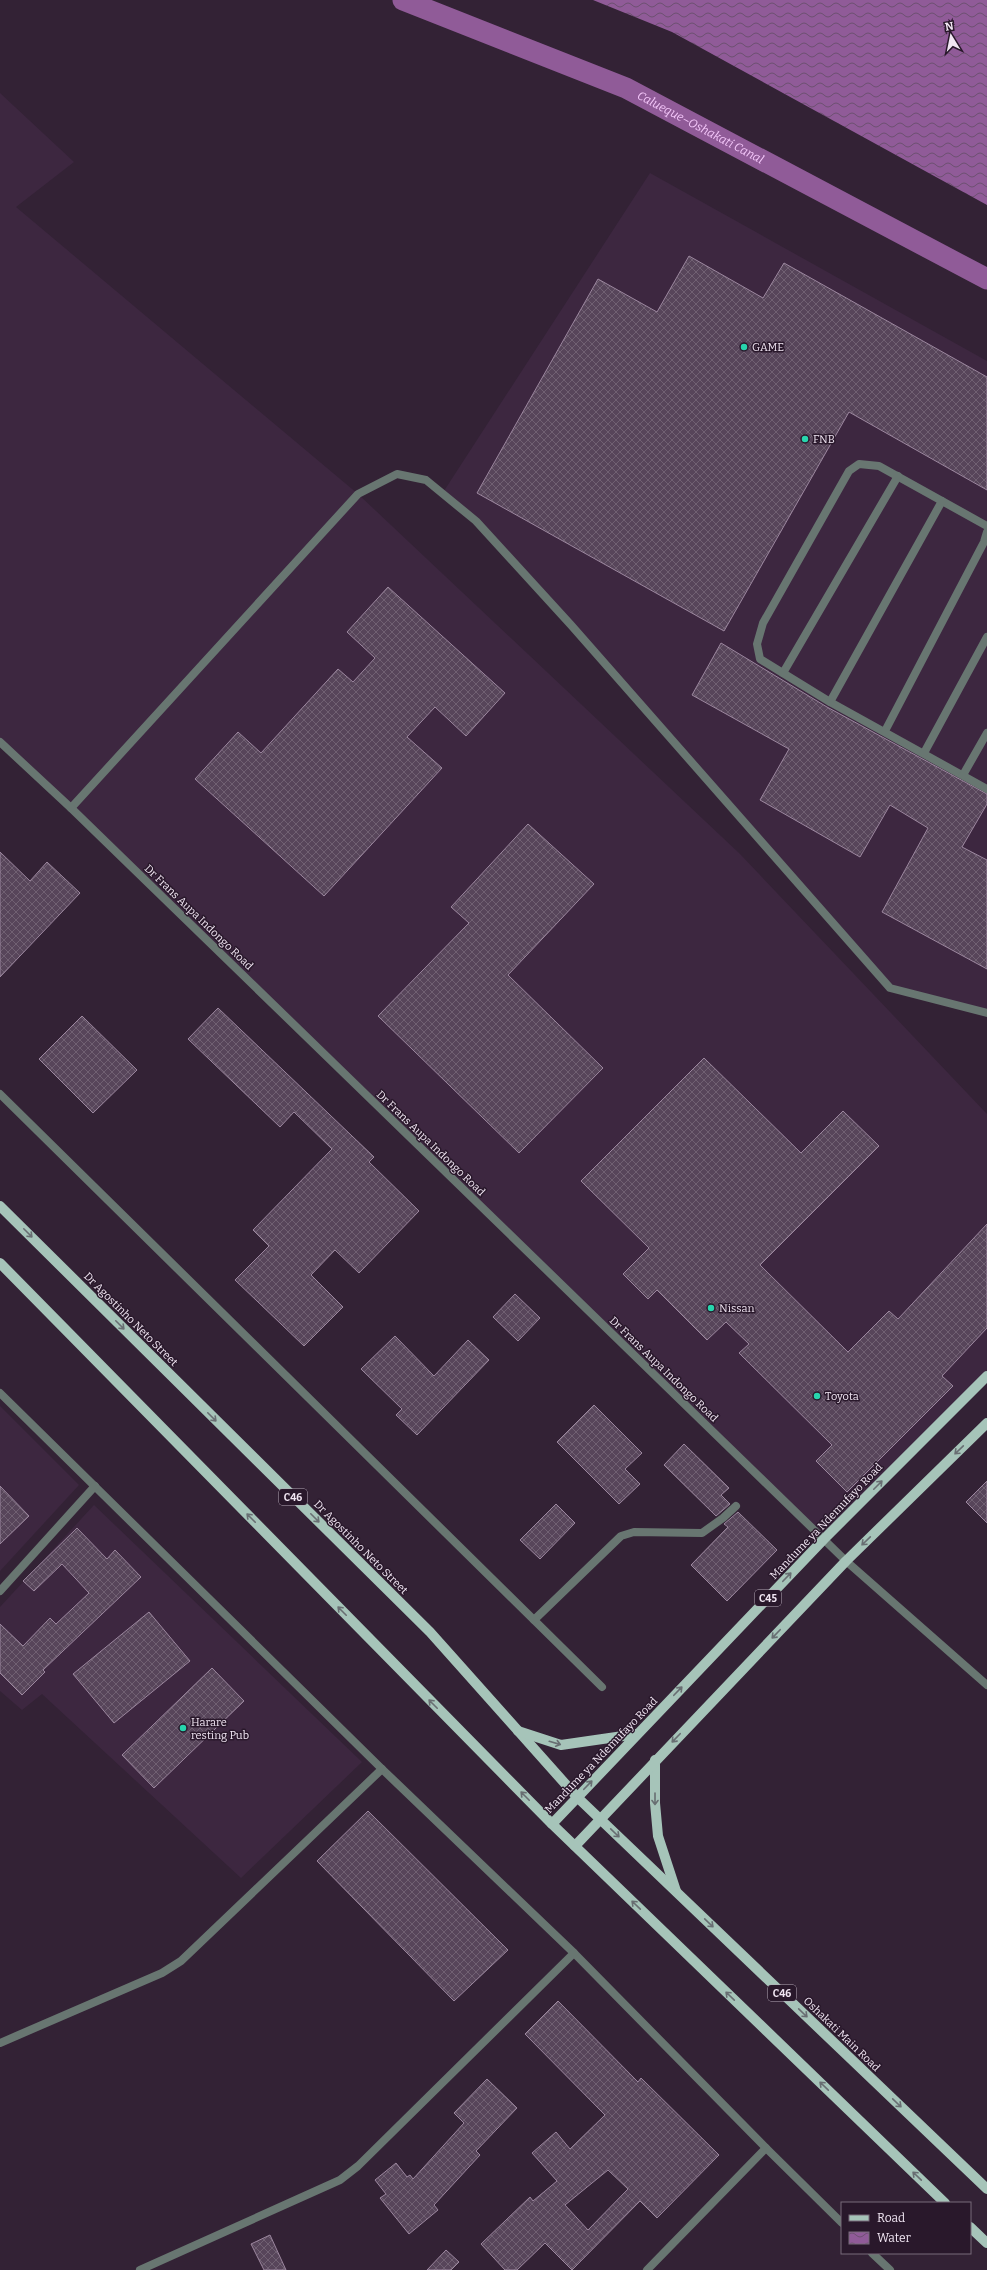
<svg xmlns="http://www.w3.org/2000/svg" width="987" height="2270" viewBox="0 0 987 2270" font-family="Bitter,serif">
	<defs>
		<pattern id="water-waves" width="16" height="10" patternUnits="userSpaceOnUse"><rect width="16" height="10" fill="#905b98"/><path d="M0 5q4-4 8 0t8 0" fill="none" stroke="#6c5070"/></pattern>
		<pattern id="building-cross-hatch" width="8" height="8" patternUnits="userSpaceOnUse"><rect width="8" height="8" fill="#57455a"/><path d="M0 0l8 8M0 8l8-8" fill="none" stroke="#706072"/></pattern>
	</defs>
	<rect width="100%" height="100%" fill="#332235"/>
	<g fill="#3d2740">
		<path d="M 0,93 L 74,162 L 16,207 L 358,494 L 740,854 L 987,1114 L 987,1376 L 824,1539 L 0,742 Z"/>
		<path d="M 650,173 L 987,361 L 987,1013 L 890,988 L 476,521 L 442,494 Z"/>
		<path d="M 0,1406 L 79,1485 L 0,1571 Z"/>
		<path d="M 94,1505 L 362,1762 L 241,1878 L 42,1694 L 22,1710 L 0,1691 L 0,1607 Z"/>
	</g>
	<path fill="url(#water-waves)" d="M 593,0 L 987,0 L 987,205 L 672,32 Z"/>
	<g fill="none" stroke-linecap="round" stroke-linejoin="round">
		<path stroke="#905b98" stroke-width="21" id="s1" d="M 403,0 L 626,88 L 987,279"/>
	</g>
	<g fill="url(#building-cross-hatch)" stroke="#9c879f" fill-rule="evenodd">
		<path d="M 689,256 L 763,298 L 784,263 L 987,377 L 987,490 L 849,412 L 724,631 L 477,493 L 598,279 L 657,312 Z"/>
		<path d="M 388,587 L 505,693 L 466,736 L 435,707 L 407,737 L 442,768 L 324,896 L 195,779 L 238,732 L 261,753 L 338,669 L 353,682 L 375,658 L 347,632 Z"/>
		<path d="M 721,643 L 827,707 L 987,794 L 987,804 L 962,847 L 987,860 L 987,969 L 882,912 L 928,828 L 890,805 L 860,857 L 760,800 L 789,749 L 692,695 Z"/>
		<path d="M 528,824 L 594,884 L 508,975 L 603,1068 L 519,1153 L 378,1016 L 469,923 L 451,907 Z"/>
		<path d="M 0,852 L 30,881 L 47,862 L 80,893 L 0,977 Z"/>
		<path d="M 218,1008 L 374,1157 L 369,1162 L 419,1211 L 359,1273 L 335,1250 L 311,1275 L 343,1307 L 304,1346 L 235,1280 L 269,1246 L 253,1230 L 332,1149 L 294,1112 L 280,1127 L 188,1039 Z"/>
		<path d="M 82,1016 L 137,1070 L 93,1113 L 39,1059 Z"/>
		<path d="M 704,1058 L 801,1153 L 843,1111 L 879,1146 L 760,1265 L 848,1352 L 889,1311 L 898,1319 L 987,1224 L 987,1328 L 942,1376 L 953,1386 L 847,1492 L 816,1461 L 832,1445 L 739,1353 L 749,1344 L 726,1322 L 707,1340 L 657,1290 L 648,1299 L 623,1274 L 649,1248 L 581,1181 Z"/>
		<path d="M 515,1294 L 540,1318 L 518,1341 L 493,1317 Z"/>
		<path d="M 395,1336 L 434,1376 L 468,1340 L 489,1360 L 417,1435 L 396,1415 L 402,1409 L 361,1369 Z"/>
		<path d="M 594,1405 L 642,1453 L 625,1469 L 640,1484 L 619,1504 L 557,1442 Z"/>
		<path d="M 684,1444 L 729,1488 L 721,1495 L 730,1504 L 716,1516 L 664,1465 Z"/>
		<path d="M 987,1481 L 987,1523 L 966,1502 Z"/>
		<path d="M 0,1486 L 29,1516 L 0,1544 Z"/>
		<path d="M 556,1504 L 575,1523 L 540,1559 L 520,1540 Z"/>
		<path d="M 738,1512 L 777,1550 L 727,1601 L 691,1565 L 728,1527 L 724,1524 Z"/>
		<path d="M 77,1528 L 107,1559 L 115,1550 L 141,1577 L 43,1670 L 45,1672 L 22,1695 L 0,1673 L 0,1624 L 23,1646 L 50,1618 L 56,1624 L 89,1593 L 62,1564 L 34,1591 L 23,1581 Z"/>
		<path d="M 149,1612 L 190,1661 L 114,1723 L 73,1674 Z"/>
		<path d="M 212,1668 L 244,1701 L 154,1788 L 122,1755 Z"/>
		<path d="M 368,1811 L 508,1950 L 454,2001 L 317,1861 Z"/>
		<path d="M 558,2001 L 638,2082 L 641,2078 L 719,2155 L 657,2218 L 640,2201 L 572,2270 L 545,2243 L 517,2270 L 505,2270 L 481,2244 L 530,2197 L 533,2201 L 557,2181 L 532,2153 L 556,2132 L 570,2149 L 605,2115 L 525,2034 ZM 608,2170 L 628,2189 L 588,2230 L 565,2205 Z"/>
		<path d="M 487,2079 L 517,2108 L 476,2151 L 480,2155 L 434,2205 L 438,2210 L 409,2234 L 380,2198 L 386,2194 L 375,2180 L 396,2163 L 407,2177 L 410,2175 L 413,2179 L 464,2123 L 454,2113 Z"/>
		<path d="M 270,2235 L 286,2270 L 264,2270 L 251,2244 Z"/>
		<path d="M 446,2250 L 459,2262 L 451,2270 L 427,2270 Z"/>
	</g>
	<g fill="none" stroke-linecap="round" stroke-linejoin="round">
		<g stroke="#687671" stroke-width="8">
			<path d="M 987,526 L 879,466 L 859,464 L 849,471 L 763,623 L 757,644 L 760,659 L 830,702 L 987,789"/>
			<path d="M 783,673 L 898,476"/>
			<path d="M 830,702 L 942,501"/>
			<path d="M 885,731 L 984,542 L 987,532"/>
			<path d="M 924,753 L 987,637"/>
			<path d="M 963,775 L 987,733"/>
			<path d="M 71,808 L 358,494 L 397,474 L 426,480 L 476,521 L 571,625 L 890,988 L 987,1013"/>
			<path d="M 0,1094 L 602,1687"/>
			<path d="M 846,1561 L 987,1685"/>
			<path d="M 534,1620 L 621,1536 L 634,1532 L 702,1533 L 723,1518 L 736,1506"/>
		</g>
		<g stroke="#687671" stroke-width="8">
			<path d="M 0,742 L 71,808 L 846,1561"/>
			<path d="M 0,1393 L 382,1769 L 574,1953 L 766,2148"/>
			<path d="M 0,1591 L 95,1486"/>
			<path d="M 0,2043 L 162,1973 L 181,1961 L 382,1769"/>
			<path d="M 872,2253 L 890,2270"/>
			<path d="M 140,2270 L 340,2180 L 358,2166 L 574,1953"/>
			<path d="M 647,2270 L 766,2148 L 842,2223"/>
		</g>
		<g stroke="#a6c4b9" stroke-width="10">
			<path d="M 0,1206 L 430,1632 L 577,1797 L 987,2189"/>
			<path d="M 0,1263 L 552,1824 L 945,2203"/>
			<path d="M 518,1731 L 561,1745 L 637,1734"/>
			<path d="M 655,1760 L 655,1803 L 658,1836 L 676,1891"/>
			<path d="M 552,1824 L 824,1539 L 987,1376"/>
			<path d="M 575,1846 L 846,1561 L 987,1423"/>
			<path d="M 970,2227 L 987,2243"/>
		</g>
	</g>
	<defs><path id="oneway-shaft" d="M-6 0H5M1.5-3L5.5 0L1.5 3" fill="none" stroke-width="1.6" stroke-linecap="round" stroke-linejoin="round"/></defs>
	<g stroke="#686e72">
		<use href="#oneway-shaft" transform="translate(28 1233) rotate(45)"/>
		<use href="#oneway-shaft" transform="translate(120 1325) rotate(45)"/>
		<use href="#oneway-shaft" transform="translate(212 1417) rotate(45)"/>
		<use href="#oneway-shaft" transform="translate(959 1450) rotate(136)"/>
		<use href="#oneway-shaft" transform="translate(878 1485) rotate(-45)"/>
		<use href="#oneway-shaft" transform="translate(251 1518) rotate(-135)"/>
		<use href="#oneway-shaft" transform="translate(315 1518) rotate(45)"/>
		<use href="#oneway-shaft" transform="translate(866 1541) rotate(136)"/>
		<use href="#oneway-shaft" transform="translate(787 1577) rotate(-46)"/>
		<use href="#oneway-shaft" transform="translate(342 1611) rotate(-135)"/>
		<use href="#oneway-shaft" transform="translate(776 1634) rotate(134)"/>
		<use href="#oneway-shaft" transform="translate(678 1691) rotate(-46)"/>
		<use href="#oneway-shaft" transform="translate(433 1704) rotate(-135)"/>
		<use href="#oneway-shaft" transform="translate(676 1738) rotate(134)"/>
		<use href="#oneway-shaft" transform="translate(555 1743) rotate(16)"/>
		<use href="#oneway-shaft" transform="translate(588 1785) rotate(-46)"/>
		<use href="#oneway-shaft" transform="translate(525 1796) rotate(-135)"/>
		<use href="#oneway-shaft" transform="translate(655 1799) rotate(90)"/>
		<use href="#oneway-shaft" transform="translate(615 1833) rotate(44)"/>
		<use href="#oneway-shaft" transform="translate(636 1905) rotate(-136)"/>
		<use href="#oneway-shaft" transform="translate(709 1923) rotate(44)"/>
		<use href="#oneway-shaft" transform="translate(730 1996) rotate(-136)"/>
		<use href="#oneway-shaft" transform="translate(803 2013) rotate(44)"/>
		<use href="#oneway-shaft" transform="translate(824 2086) rotate(-136)"/>
		<use href="#oneway-shaft" transform="translate(897 2103) rotate(44)"/>
		<use href="#oneway-shaft" transform="translate(917 2176) rotate(-136)"/>
	</g>
	<g fill="#27d5ad" stroke="#29182b" stroke-width="1.5">
		<circle cx="744" cy="347" r="4"/>
		<circle cx="805" cy="439" r="4"/>
		<circle cx="711" cy="1308" r="4"/>
		<circle cx="817" cy="1396" r="4"/>
		<circle cx="183" cy="1728" r="4"/>
	</g>
	<g text-anchor="middle" stroke-width="3" stroke-linejoin="round" paint-order="stroke">
		<g fill="#29182b" stroke="#b5a8b7" stroke-width="1">
			<rect x="279" y="1489" width="28" height="16" rx="3"/>
			<rect x="755" y="1590" width="26" height="16" rx="3"/>
			<rect x="768" y="1985" width="28" height="16" rx="3"/>
		</g>
		<g font-size="10" font-weight="bold" fill="#f1e6f3">
			<text x="293" y="1501">C46</text>
			<text x="768" y="1602">C45</text>
			<text x="782" y="1997">C46</text>
		</g>
		<g font-size="11" fill="#f1e6f3" stroke="#29182b" text-anchor="start">
			<text x="752" y="351">GAME</text>
			<text x="813" y="443">FNB</text>
			<text x="719" y="1312">Nissan</text>
			<text x="825" y="1400">Toyota</text>
			<text x="191" y="1726">Harare<tspan x="191" dy="13">resting Pub</tspan></text>
		</g>
		<g font-size="11" fill="#f1e6f3" stroke="#29182b">
			<text transform="translate(199 917) rotate(44)" y="4">Dr Frans Aupa Indongo Road</text>
			<text transform="translate(431 1143) rotate(44)" y="4">Dr Frans Aupa Indongo Road</text>
			<text transform="translate(131 1319) rotate(45)" y="4">Dr Agostinho Neto Street</text>
			<text transform="translate(664 1369) rotate(44)" y="4">Dr Frans Aupa Indongo Road</text>
			<text transform="translate(826 1521) rotate(-46)" y="4">Mandume ya Ndemufayo Road</text>
			<text transform="translate(361 1547) rotate(45)" y="4">Dr Agostinho Neto Street</text>
			<text transform="translate(601 1755) rotate(-46)" y="4">Mandume ya Ndemufayo Road</text>
			<text transform="translate(842 2034) rotate(44)" y="4">Oshakati Main Road</text>
		</g>
		<g font-size="12" font-style="italic" fill="#f4c7fa" stroke="#29182b">
			<text dy="4" stroke="none"><textPath href="#s1" startOffset="324">Calueque–Oshakati Canal</textPath></text>
		</g>
	</g>
	<rect x="841" y="2202" width="130" height="52" fill="#29182b" stroke="#796a7b"/>
	<rect x="849" y="2215" width="20" height="6" fill="#a6c4b9" stroke="#796a7b"/>
	<text x="877" y="2222" font-size="12" fill="#f1e6f3">Road</text>
	<rect x="849" y="2232" width="20" height="12" fill="url(#water-waves)" stroke="#796a7b"/>
	<text x="877" y="2242" font-size="12" fill="#f1e6f3">Water</text>
	<g transform="translate(951 36) rotate(350)" stroke="#29182b" stroke-width="3" paint-order="stroke">
	<path d="M0-3L7 15L0 10L-7 15Z" fill="#f1e6f3"/>
	<text y="-6" font-size="11" font-weight="bold" text-anchor="middle" fill="#f1e6f3">N</text>
	</g>
</svg>
